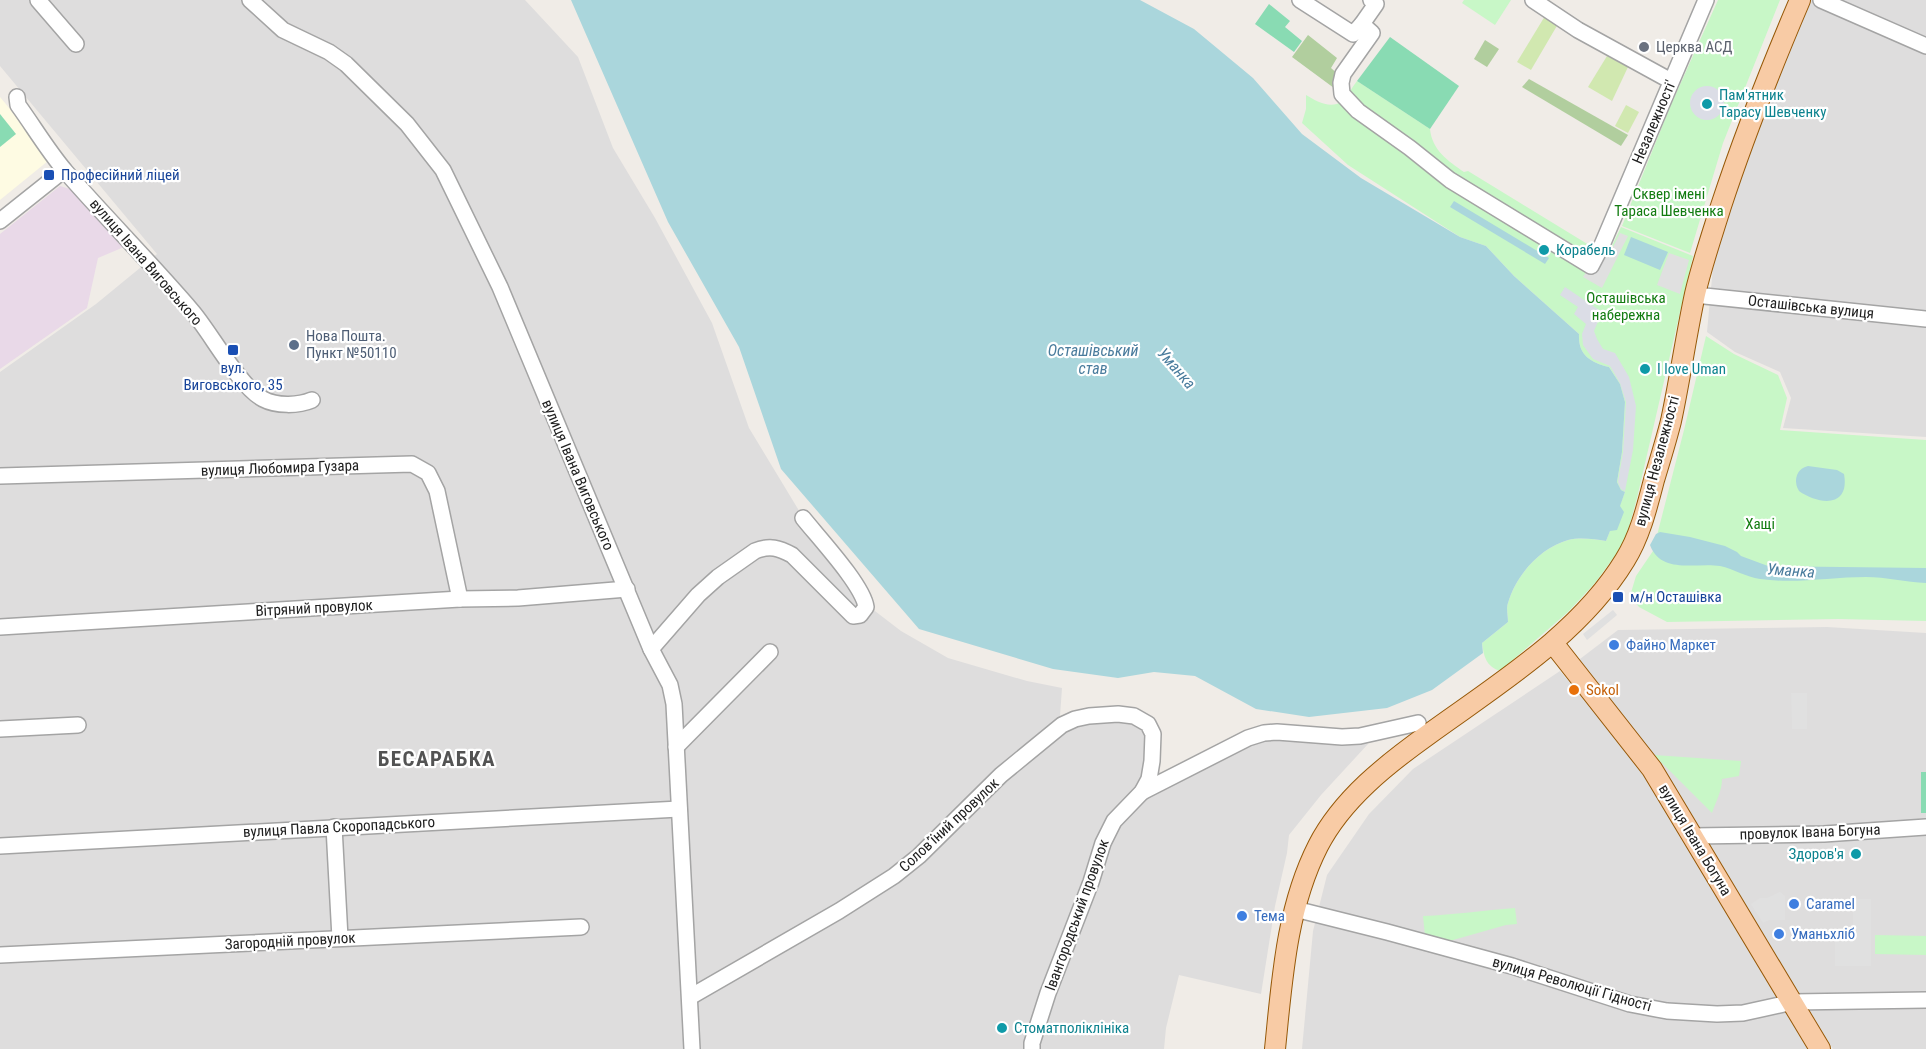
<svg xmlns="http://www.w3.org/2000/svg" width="1926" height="1049" viewBox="0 0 1926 1049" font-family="'Roboto Condensed',sans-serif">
	<rect width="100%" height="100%" fill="#f0ece7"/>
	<g fill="#dedddd">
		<path d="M 0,0 L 525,0 L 578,57 L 613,148 L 655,218 L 712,323 L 749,428 L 824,552 L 871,608 L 901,631 L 948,658 L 1027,681 L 1062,688 L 1060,716 L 1066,728 L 1088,721 L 1117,720 L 1133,722 L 1145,729 L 1149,740 L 1145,759 L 1171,783 L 1266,737 L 1363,741 L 1368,744 L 1321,795 L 1289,835 L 1287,853 L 1275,906 L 1261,994 L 1179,975 L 1166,1028 L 1164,1049 L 0,1049 L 0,372 L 96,304 L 157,254 L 0,66 Z"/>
		<path d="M 1806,0 L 1926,0 L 1926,437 L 1783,428 L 1791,398 L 1780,372 L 1735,352 L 1707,332 L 1713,267 L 1761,110 Z"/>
		<path d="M 1827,627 L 1926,633 L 1926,1049 L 1833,1049 L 1685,804 L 1640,738 L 1576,662 L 1618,630 Z"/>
		<path d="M 1560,671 L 1614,735 L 1658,795 L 1762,969 L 1807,1049 L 1302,1049 L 1313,931 L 1327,875 L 1369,814 L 1413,769 Z"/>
	</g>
	<path fill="#e9d9e8" d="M 60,186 L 73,190 L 124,247 L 98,258 L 87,308 L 0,369 L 0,234 Z"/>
	<path fill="#fefbe3" d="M 0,97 L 44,150 L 48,161 L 0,200 Z"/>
	<g fill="#d1e8b0">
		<path d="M 1545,16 L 1558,24 L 1531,70 L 1517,62 Z"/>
		<path d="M 1607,56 L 1628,67 L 1612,101 L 1588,87 Z"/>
		<path d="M 1626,105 L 1639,112 L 1628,133 L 1615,126 Z"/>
	</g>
	<g fill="#b1ce9e">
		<path d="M 1308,35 L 1337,58 L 1331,68 L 1340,76 L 1334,88 L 1292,57 Z"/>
		<path d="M 1485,40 L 1499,49 L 1487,67 L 1474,59 Z"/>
		<path d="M 1529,79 L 1628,135 L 1621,146 L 1522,87 Z"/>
	</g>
	<g fill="#c8f7c7">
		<path d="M 1464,0 L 1511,0 L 1495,25 L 1462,3 Z"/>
		<path d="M 1718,0 L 1780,0 L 1723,143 L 1690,253 L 1622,226 L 1670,107 Z"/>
		<path d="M 1357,81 L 1430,129 C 1432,150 1448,161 1464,172 L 1468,171 L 1607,256 L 1621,227 L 1693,256 L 1637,498 L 1625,542 L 1595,583 L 1568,612 L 1500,671 C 1486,666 1484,657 1482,643 L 1508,622 C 1508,616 1506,608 1508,603 C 1516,575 1540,548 1568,540 C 1580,537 1594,539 1606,541 L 1625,492 L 1621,490 L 1617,482 L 1622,452 L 1625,402 L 1620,384 L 1609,367 C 1590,362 1578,355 1579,334 L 1514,276 L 1486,246 L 1460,237 L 1348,165 L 1302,123 L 1306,109 L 1306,95 C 1316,101 1331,110 1342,101 C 1348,96 1352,87 1357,81 Z"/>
		<path d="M 1706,336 L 1734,354 L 1778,375 L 1787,398 L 1780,430 L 1926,440 L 1926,621 L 1838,619 L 1667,622 L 1639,607 L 1630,596 L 1636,576 L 1653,551 L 1684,430 Z"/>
		<path d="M 1654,755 L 1741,761 L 1739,776 L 1722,779 C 1722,791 1716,801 1712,813 Z"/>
		<path d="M 1515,908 L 1517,924 L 1506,925 L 1446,942 L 1425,936 L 1423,916 C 1454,915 1484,910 1515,908 Z"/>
		<path d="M 1875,935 L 1926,936 L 1926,955 L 1875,954 Z"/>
	</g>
	<g fill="#89dbb3">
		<path d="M 1269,4 L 1290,21 L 1285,27 L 1302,41 L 1294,52 L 1255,24 Z"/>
		<path d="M 1390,37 L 1459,86 L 1430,129 L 1357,81 Z"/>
		<path d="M 0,114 L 16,134 L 0,147 Z"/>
		<rect x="1921" y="772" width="5" height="41"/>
	</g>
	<g fill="#e0e0e0">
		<path d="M 1620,233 L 1628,236 L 1602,288 L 1583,277 L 1599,252 L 1608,257 Z"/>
		<path d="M 1669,253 L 1689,260 L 1680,294 L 1657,285 Z"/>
		<path d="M 1613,610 L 1617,615 L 1587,640 L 1583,634 Z"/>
		<path d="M 1791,693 L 1807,693 L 1807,729 L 1792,729 Z"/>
		<path d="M 1780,892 L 1785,896 L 1785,920 L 1769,920 L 1763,923 L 1751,904 L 1760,898 L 1767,898 Z"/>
		<path d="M 1853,899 L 1871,899 L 1871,966 L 1835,966 L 1835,933 L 1853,933 Z"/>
	</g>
	<g fill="#dbdde6">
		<circle cx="1707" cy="103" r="17"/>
		<path d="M 1565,287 L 1602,312 L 1594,331 L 1597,339 L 1603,349 L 1615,353 L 1629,377 L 1636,406 L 1633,450 L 1625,491 L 1621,489 L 1618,482 L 1623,452 L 1626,402 L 1620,383 L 1610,366 L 1593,359 L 1583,345 L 1582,334 L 1586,324 L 1574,314 L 1578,307 L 1560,295 Z"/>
	</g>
	<g fill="#aad6dc">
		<path d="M 571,0 L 1140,0 L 1194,29 L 1253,78 L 1302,134 L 1361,178 L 1460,237 L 1486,246 L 1514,276 L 1579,334 C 1578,355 1590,362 1609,367 L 1620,384 L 1625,402 L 1622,452 L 1617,482 L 1621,490 L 1625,492 L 1620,506 L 1624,512 L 1617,530 L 1610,531 L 1606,541 C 1594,539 1580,537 1568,540 C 1540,548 1516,575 1508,603 C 1506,608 1508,616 1508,622 L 1482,643 L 1483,653 L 1432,690 L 1387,708 L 1309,717 L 1256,709 L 1195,676 L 1154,672 L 1118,678 L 1053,669 L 919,629 L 781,469 L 739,347 L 668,222 Z"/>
		<path d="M 1454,201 L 1549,258 L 1545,264 L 1450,207 Z"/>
		<path d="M 1631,237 L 1668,252 L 1660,270 L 1624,255 Z"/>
		<path d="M 1808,466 L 1837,470 L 1844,474 C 1850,508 1819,505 1799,491 C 1793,481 1796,469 1808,466 Z"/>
		<path d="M 1660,532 L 1690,537 L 1725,546 L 1737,552 L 1741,556 L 1768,566 L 1926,568 L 1926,583 C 1906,582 1886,577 1866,577 C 1831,577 1795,584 1760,579 C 1746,577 1734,569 1720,566 C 1697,562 1661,575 1650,545 L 1656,534 Z"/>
	</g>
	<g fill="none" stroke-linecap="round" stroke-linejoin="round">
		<defs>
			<g id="minor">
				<path d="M 38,0 L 76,44"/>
				<path d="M 250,0 L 283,30 L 329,52 L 346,64 L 407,124 L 443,170 L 500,287 L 651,649 L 670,685 L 674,704 L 692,1049"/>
				<path d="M 1300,0 L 1353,34 L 1362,24 L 1372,33 L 1343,74 L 1341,83 L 1342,94 L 1358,111 L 1410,148 L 1450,180 L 1591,266 L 1602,245 L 1706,0"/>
				<path d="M 1533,0 L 1578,30 L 1671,81"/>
				<path d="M 1821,0 L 1926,46"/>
				<path d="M 1362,24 L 1376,4 L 1371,0"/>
				<path d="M 17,97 L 18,105 C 34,127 48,151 66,172 C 107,219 151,263 192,311 C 211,333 239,386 263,399 C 276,406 298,406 312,400"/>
				<path d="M 0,221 L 64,170"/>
				<path d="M 1695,295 L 1926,319"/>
				<path d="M 0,476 L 412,464 L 428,473 L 437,491 L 460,599"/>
				<path d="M 0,627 L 460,599 L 518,598 L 627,589"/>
				<path d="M 651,649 L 698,595 L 718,577 L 755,551 C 770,545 779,548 792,555 L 853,616 L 860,615 L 866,607 C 863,585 818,537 803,518"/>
				<path d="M 0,729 L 78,725"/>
				<path d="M 676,747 L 770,652"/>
				<path d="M 1142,792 L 1248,738 L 1264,733 L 1277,732 L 1342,737 L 1360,736 L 1418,723"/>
				<path d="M 334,827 L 340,938"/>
				<path d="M 1693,836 L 1824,834 L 1926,827"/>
				<path d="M 0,846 L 679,809"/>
				<path d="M 1295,909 L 1387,932 L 1512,966 L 1630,1004 L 1667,1011 L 1717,1014 L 1743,1013 L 1793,1002 L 1926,1000"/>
				<path d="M 0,955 L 581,927"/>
				<path d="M 690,997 L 839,911 L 894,876 L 919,856 L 1001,775 L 1062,725 L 1075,719 L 1089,716 L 1118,714 L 1134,716 L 1148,724 L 1153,734 L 1152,761 L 1149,779 L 1142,792 L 1114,821 L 1103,843 L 1091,882 L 1048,993 L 1032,1043 L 1032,1049"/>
			</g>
			<g id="major">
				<path d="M 1553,643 L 1652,769 L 1820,1049"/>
				<path d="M 1275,1049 C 1282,981 1286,909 1318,846 C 1342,799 1387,764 1429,734 C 1498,684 1580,634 1625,560 C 1640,536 1647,507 1654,480 C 1660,460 1666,441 1671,421 C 1680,379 1686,336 1695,294 C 1702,264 1712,235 1721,206 C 1744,136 1771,68 1800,0"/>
			</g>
		</defs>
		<use href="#minor" stroke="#a4a4a4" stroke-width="18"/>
		<use href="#major" stroke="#965807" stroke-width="22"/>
		<use href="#minor" stroke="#fff" stroke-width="15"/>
		<use href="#major" stroke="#f8cba5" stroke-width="20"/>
	</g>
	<circle fill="#6b7280" stroke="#fff" stroke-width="2" cx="1644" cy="47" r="6"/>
	<g fill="#0f9aa8" stroke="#fff" stroke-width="2">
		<circle cx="1707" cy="104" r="6"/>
		<circle cx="1544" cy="250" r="6"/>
		<circle cx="1645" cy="369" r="6"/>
		<circle cx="1856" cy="854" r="6"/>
		<circle cx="1002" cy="1028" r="6"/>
	</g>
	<g fill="#1a4fb4" stroke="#fff" stroke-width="2">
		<rect x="43" y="169" width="12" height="12" rx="3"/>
		<rect x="227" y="344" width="12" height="12" rx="3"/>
		<rect x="1612" y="591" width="12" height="12" rx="3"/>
	</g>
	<circle fill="#5c6f8a" stroke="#fff" stroke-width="2" cx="294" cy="345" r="6"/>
	<g fill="#3f7fe0" stroke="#fff" stroke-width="2">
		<circle cx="1614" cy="645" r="6"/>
		<circle cx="1794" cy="904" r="6"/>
		<circle cx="1242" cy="916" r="6"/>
		<circle cx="1779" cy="934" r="6"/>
	</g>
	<circle fill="#e8710a" stroke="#fff" stroke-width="2" cx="1574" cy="690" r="6"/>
	<g text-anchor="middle" stroke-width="4.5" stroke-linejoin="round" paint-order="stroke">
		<g font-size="15" fill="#5b616d" stroke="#fff" text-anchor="start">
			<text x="1656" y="52">Церква АСД</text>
		</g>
		<g font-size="15" fill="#0d838f" stroke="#fff" text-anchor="start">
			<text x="1719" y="100">Пам'ятник<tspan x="1719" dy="17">Тарасу Шевченку</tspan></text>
			<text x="1556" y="255">Корабель</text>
			<text x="1657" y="374">I love Uman</text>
			<text x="1844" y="859" text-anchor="end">Здоров'я</text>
			<text x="1014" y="1033">Стоматполіклініка</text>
		</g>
		<g font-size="15" fill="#202020" stroke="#fff">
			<text transform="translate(1654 122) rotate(-67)" y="5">Незалежності'</text>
			<text transform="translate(146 262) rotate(49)" y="5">вулиця Івана Виговського</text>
			<text transform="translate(1811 307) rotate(6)" y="5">Осташівська вулиця</text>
			<text transform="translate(1657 461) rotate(-75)" y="5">вулиця Незалежності</text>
			<text transform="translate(280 468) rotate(-2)" y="5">вулиця Любомира Гузара</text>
			<text transform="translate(578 475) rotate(67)" y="5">вулиця Івана Виговського</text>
			<text transform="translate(314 608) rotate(-3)" y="5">Вітряний провулок</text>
			<text transform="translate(949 825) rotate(-43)" y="5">Соловʼїний провулок</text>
			<text transform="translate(339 827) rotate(-3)" y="5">вулиця Павла Скоропадського</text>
			<text transform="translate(1810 832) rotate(-2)" y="5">провулок Івана Богуна</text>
			<text transform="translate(1695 840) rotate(59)" y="5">вулиця Івана Богуна</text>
			<text transform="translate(1077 915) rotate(-70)" y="5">Івангородський провулок</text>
			<text transform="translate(290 941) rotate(-3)" y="5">Загородній провулок</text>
			<text transform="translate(1572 984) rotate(16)" y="5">вулиця Революції Гідності</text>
		</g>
		<g font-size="15" fill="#164399" stroke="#fff" text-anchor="start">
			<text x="61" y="180">Професійний ліцей</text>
			<text x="233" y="373" text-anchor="middle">вул.<tspan x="233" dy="17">Виговського, 35</tspan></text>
			<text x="1630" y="602">м/н Осташівка</text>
		</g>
		<g font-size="15" fill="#137c11" stroke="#fff">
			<text x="1669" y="199">Сквер імені<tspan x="1669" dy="17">Тараса Шевченка</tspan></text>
			<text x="1626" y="303">Осташівська<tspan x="1626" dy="17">набережна</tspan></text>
			<text x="1760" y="529">Хащі</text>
		</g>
		<g font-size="15" fill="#4e5e75" stroke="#fff" text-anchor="start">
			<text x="306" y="341">Нова Пошта.<tspan x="306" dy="17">Пункт №50110</tspan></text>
		</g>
		<g font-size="15" fill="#366cbe" stroke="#fff" text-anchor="start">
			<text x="1626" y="650">Файно Маркет</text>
			<text x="1806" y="909">Caramel</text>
			<text x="1254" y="921">Тема</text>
			<text x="1791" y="939">Уманьхліб</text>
		</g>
		<g font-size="15" fill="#c56008" stroke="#fff" text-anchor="start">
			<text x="1586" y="695">Sokol</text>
		</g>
		<g font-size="16" font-style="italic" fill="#4a7c9d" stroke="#fff">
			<text x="1093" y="356">Осташівський<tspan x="1093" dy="18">став</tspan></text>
			<text transform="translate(1177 368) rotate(49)" y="6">Уманка</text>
			<text transform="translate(1791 570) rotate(4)" y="6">Уманка</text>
		</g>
		<g font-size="21" font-weight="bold" letter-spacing="1.5" fill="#535353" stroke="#fff">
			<text x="437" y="766">БЕСАРАБКА</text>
		</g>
	</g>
</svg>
